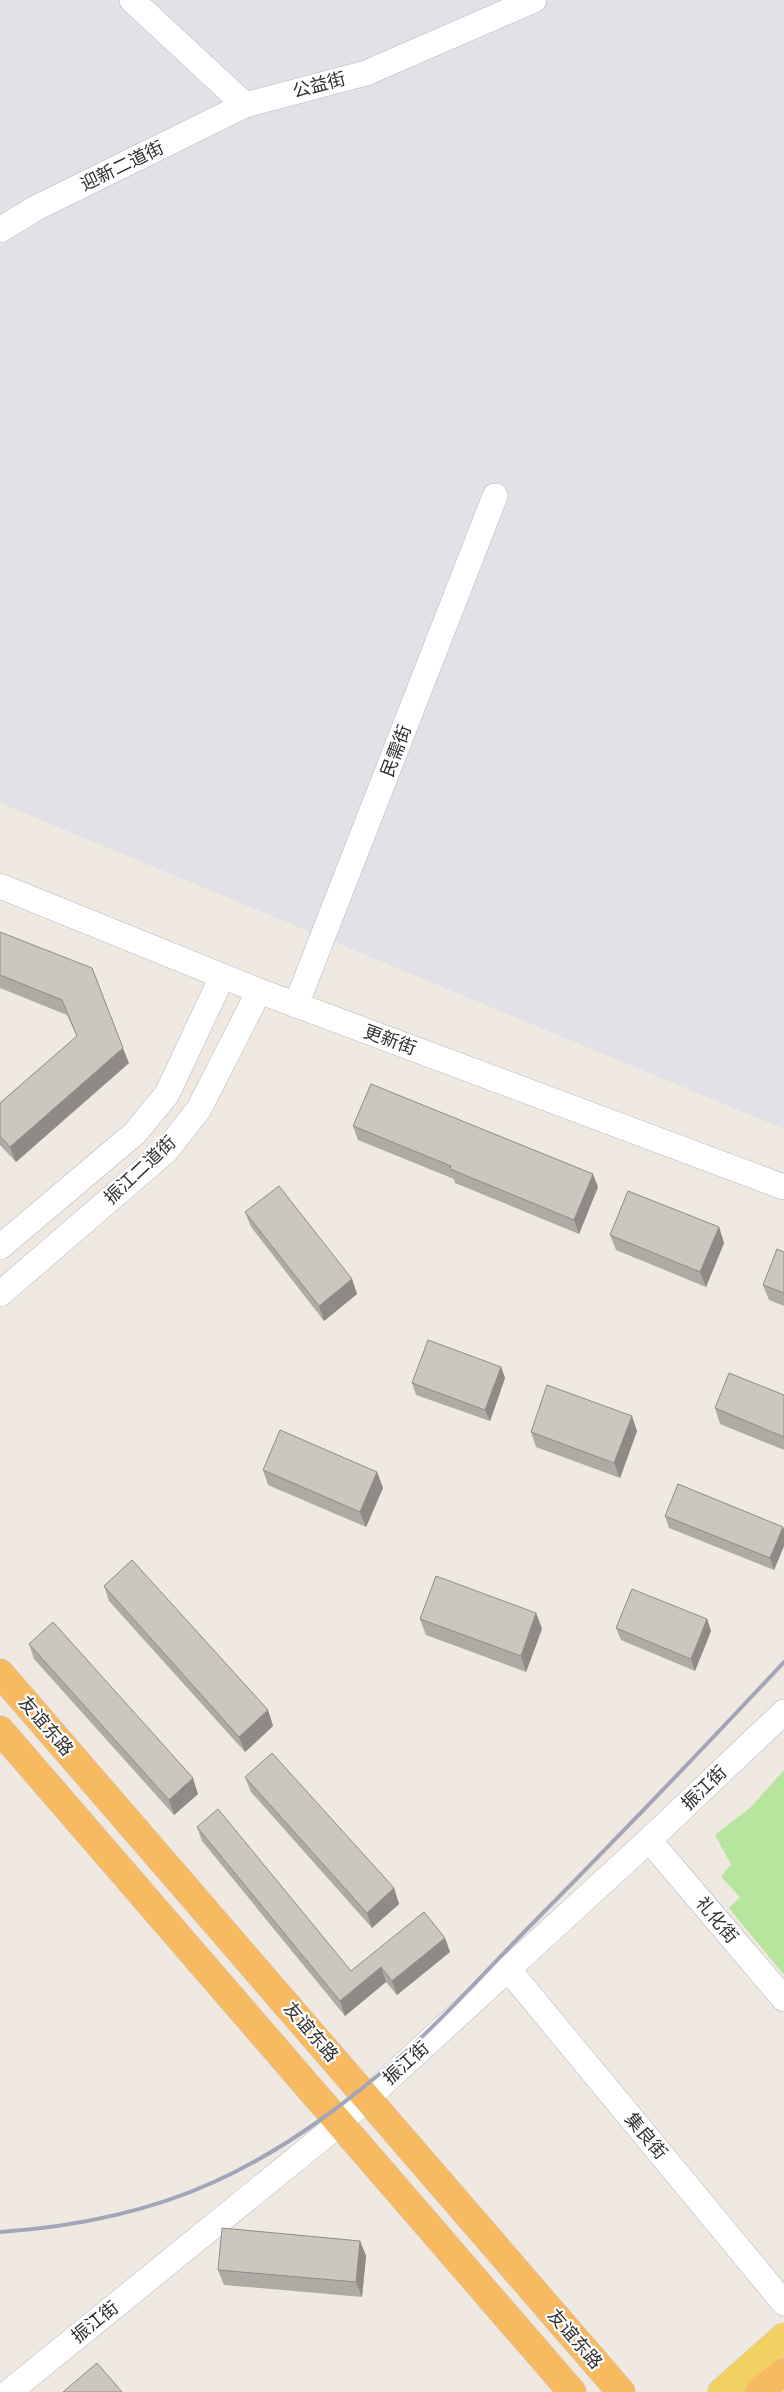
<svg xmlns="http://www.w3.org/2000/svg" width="784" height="2392" viewBox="0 0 784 2392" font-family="Rubik,'Noto Sans SC',sans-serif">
	<rect width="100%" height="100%" fill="#efe9e1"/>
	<path fill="#e3e1e8" d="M 0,0 L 784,0 L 784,1129 L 0,803 Z"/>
	<path fill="#b6e59e" d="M 784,1770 L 784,1975 L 729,1908 L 740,1897 L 721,1877 L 731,1864 L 715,1835 L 751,1807 Z"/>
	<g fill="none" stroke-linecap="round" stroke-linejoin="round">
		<defs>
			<g id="tertiary">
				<path d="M 132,0 L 245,105 L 366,73 L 534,0"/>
				<path d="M 0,230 L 36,208 L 245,105"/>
				<path d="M 0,886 L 259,991 L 784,1187"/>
				<path d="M 296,1005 L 495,496"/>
				<path d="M 0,1247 L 135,1133 L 167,1094 L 222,977"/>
				<path d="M 0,1294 L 166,1151 L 199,1109 L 259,991"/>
				<path d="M 649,1840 L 784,1999"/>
				<path d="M 508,1969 L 784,2303"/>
				<path d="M 9,2392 L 339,2124 L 649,1840 L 784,1712"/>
			</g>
			<path id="primary" d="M 722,2392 L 784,2337"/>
			<g id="trunk">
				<path d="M 0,1673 L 621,2392"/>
				<path d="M 0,1730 L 572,2392"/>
				<path d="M 759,2392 L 784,2372"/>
			</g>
		</defs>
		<use href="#tertiary" stroke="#b4b7c1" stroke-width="26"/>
		<use href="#primary" stroke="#c9c9c9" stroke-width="29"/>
		<use href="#trunk" stroke="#c9c9c9" stroke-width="29"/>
		<use href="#tertiary" stroke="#fff" stroke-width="25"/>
		<use href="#primary" stroke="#f2d163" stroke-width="28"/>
		<use href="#trunk" stroke="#f8ba60" stroke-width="28"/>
		<path stroke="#a3a6b8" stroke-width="4" d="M 0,2232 C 72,2227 148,2212 214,2182 C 287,2149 351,2100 411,2047 C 454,2008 493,1963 534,1922 C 619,1836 702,1750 784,1662"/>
	</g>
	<g fill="#afaba4">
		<path d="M 0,932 L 129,1063 L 16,1162 L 0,1145 L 0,1103 L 77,1036 L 67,1015 L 0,988 Z"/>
		<path d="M 353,1126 L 598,1187 L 579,1234 L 455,1183 L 454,1179 L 358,1140 Z"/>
		<path d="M 245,1212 L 352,1279 L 357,1294 L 324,1321 L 251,1227 Z"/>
		<path d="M 719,1227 L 724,1243 L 706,1287 L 616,1250 L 610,1235 Z"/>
		<path d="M 784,1252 L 784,1306 L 769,1300 L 763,1285 Z"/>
		<path d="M 501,1367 L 505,1378 L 490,1421 L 416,1395 L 412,1383 Z"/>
		<path d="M 784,1395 L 784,1450 L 720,1424 L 715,1408 Z"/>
		<path d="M 637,1431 L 620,1478 L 536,1447 L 531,1432 Z"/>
		<path d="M 263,1470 L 377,1472 L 383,1488 L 366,1527 L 268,1485 Z"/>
		<path d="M 665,1516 L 783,1527 L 784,1530 L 784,1546 L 774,1570 L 669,1528 Z"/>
		<path d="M 104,1586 L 268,1710 L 273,1726 L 245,1752 L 109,1601 Z"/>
		<path d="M 536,1613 L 542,1629 L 526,1672 L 426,1635 L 420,1619 Z"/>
		<path d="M 707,1619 L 711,1631 L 695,1671 L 621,1640 L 616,1628 Z"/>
		<path d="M 29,1644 L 198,1794 L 174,1815 L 34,1659 Z"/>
		<path d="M 245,1777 L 394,1888 L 399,1904 L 372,1928 L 251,1792 Z"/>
		<path d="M 197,1827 L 351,1971 L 445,1938 L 450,1952 L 397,1995 L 386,1982 L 345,2016 L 202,1841 Z"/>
		<path d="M 360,2241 L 366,2256 L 362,2297 L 224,2285 L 218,2270 Z"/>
	</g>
	<g fill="#8e8b86">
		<path d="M 123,1048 L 129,1063 L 16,1162 L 10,1147 Z"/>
		<path d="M 593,1174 L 598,1187 L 579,1234 L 574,1220 Z"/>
		<path d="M 719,1227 L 724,1243 L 706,1287 L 700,1272 Z"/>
		<path d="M 352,1279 L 357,1294 L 324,1321 L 319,1306 Z"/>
		<path d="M 501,1367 L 505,1378 L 490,1421 L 485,1410 Z"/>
		<path d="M 632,1416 L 637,1431 L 620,1478 L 614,1463 Z"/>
		<path d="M 377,1472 L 383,1488 L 366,1527 L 360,1512 Z"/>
		<path d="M 783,1527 L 784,1530 L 784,1546 L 774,1570 L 770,1558 Z"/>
		<path d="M 536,1613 L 542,1629 L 526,1672 L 521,1656 Z"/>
		<path d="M 707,1619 L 711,1631 L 695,1671 L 691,1659 Z"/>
		<path d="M 268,1710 L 273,1726 L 245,1752 L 239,1737 Z"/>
		<path d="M 193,1778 L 198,1794 L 174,1815 L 169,1800 Z"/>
		<path d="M 394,1888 L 399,1904 L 372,1928 L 367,1913 Z"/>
		<path d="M 445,1938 L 450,1952 L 397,1995 L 392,1981 Z"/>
		<path d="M 381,1967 L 386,1982 L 345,2016 L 340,2001 Z"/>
		<path d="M 360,2241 L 366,2256 L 362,2297 L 356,2282 Z"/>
	</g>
	<g fill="#cbc7bf" stroke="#8e8b86">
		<path d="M 0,932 L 92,968 L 123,1048 L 10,1147 L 0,1136 L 0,1103 L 77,1036 L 62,1000 L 0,975 Z"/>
		<path d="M 371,1084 L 593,1174 L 574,1220 L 450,1169 L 451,1166 L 353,1126 Z"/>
		<path d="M 279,1186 L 352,1279 L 319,1306 L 245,1212 Z"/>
		<path d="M 628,1191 L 719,1227 L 700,1272 L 610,1235 Z"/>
		<path d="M 777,1249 L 784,1252 L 784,1293 L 763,1285 Z"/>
		<path d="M 428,1340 L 501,1367 L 485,1410 L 412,1383 Z"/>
		<path d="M 729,1373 L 784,1395 L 784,1437 L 715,1408 Z"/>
		<path d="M 547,1385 L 632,1416 L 614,1463 L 531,1432 Z"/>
		<path d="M 280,1430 L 377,1472 L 360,1512 L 263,1470 Z"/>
		<path d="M 678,1484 L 783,1527 L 770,1558 L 665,1516 Z"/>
		<path d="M 132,1560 L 268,1710 L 239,1737 L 104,1586 Z"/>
		<path d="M 436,1576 L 536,1613 L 521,1656 L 420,1619 Z"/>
		<path d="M 632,1589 L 707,1619 L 691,1659 L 616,1628 Z"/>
		<path d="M 53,1622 L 193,1778 L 169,1800 L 29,1644 Z"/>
		<path d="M 272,1753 L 394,1888 L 367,1913 L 245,1777 Z"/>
		<path d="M 218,1809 L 351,1971 L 424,1912 L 445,1938 L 392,1981 L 381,1967 L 340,2001 L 197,1827 Z"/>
		<path d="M 222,2228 L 360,2241 L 356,2282 L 218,2270 Z"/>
		<path d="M 97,2363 L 122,2392 L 63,2392 Z"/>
	</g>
	<g text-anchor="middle" stroke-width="4.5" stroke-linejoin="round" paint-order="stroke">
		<g font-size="18" fill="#2e2e2e" stroke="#fff">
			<text transform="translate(319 85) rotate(-15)" y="6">公益街</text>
			<text transform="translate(122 166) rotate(-26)" y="6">迎新二道街</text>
			<text transform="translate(396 751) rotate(-69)" y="6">民需街</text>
			<text transform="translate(390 1040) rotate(20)" y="6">更新街</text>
			<text transform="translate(140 1170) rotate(-43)" y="6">振江二道街</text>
			<text transform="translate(46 1726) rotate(49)" y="6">友谊东路</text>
			<text transform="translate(704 1788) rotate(-44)" y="6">振江街</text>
			<text transform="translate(717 1920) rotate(50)" y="6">礼化街</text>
			<text transform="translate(311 2032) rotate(49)" y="6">友谊东路</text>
			<text transform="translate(406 2063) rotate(-42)" y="6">振江街</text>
			<text transform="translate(646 2136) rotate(50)" y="6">集良街</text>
			<text transform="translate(95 2322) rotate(-39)" y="6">振江街</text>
			<text transform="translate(575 2339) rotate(49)" y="6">友谊东路</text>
		</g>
	</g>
</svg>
